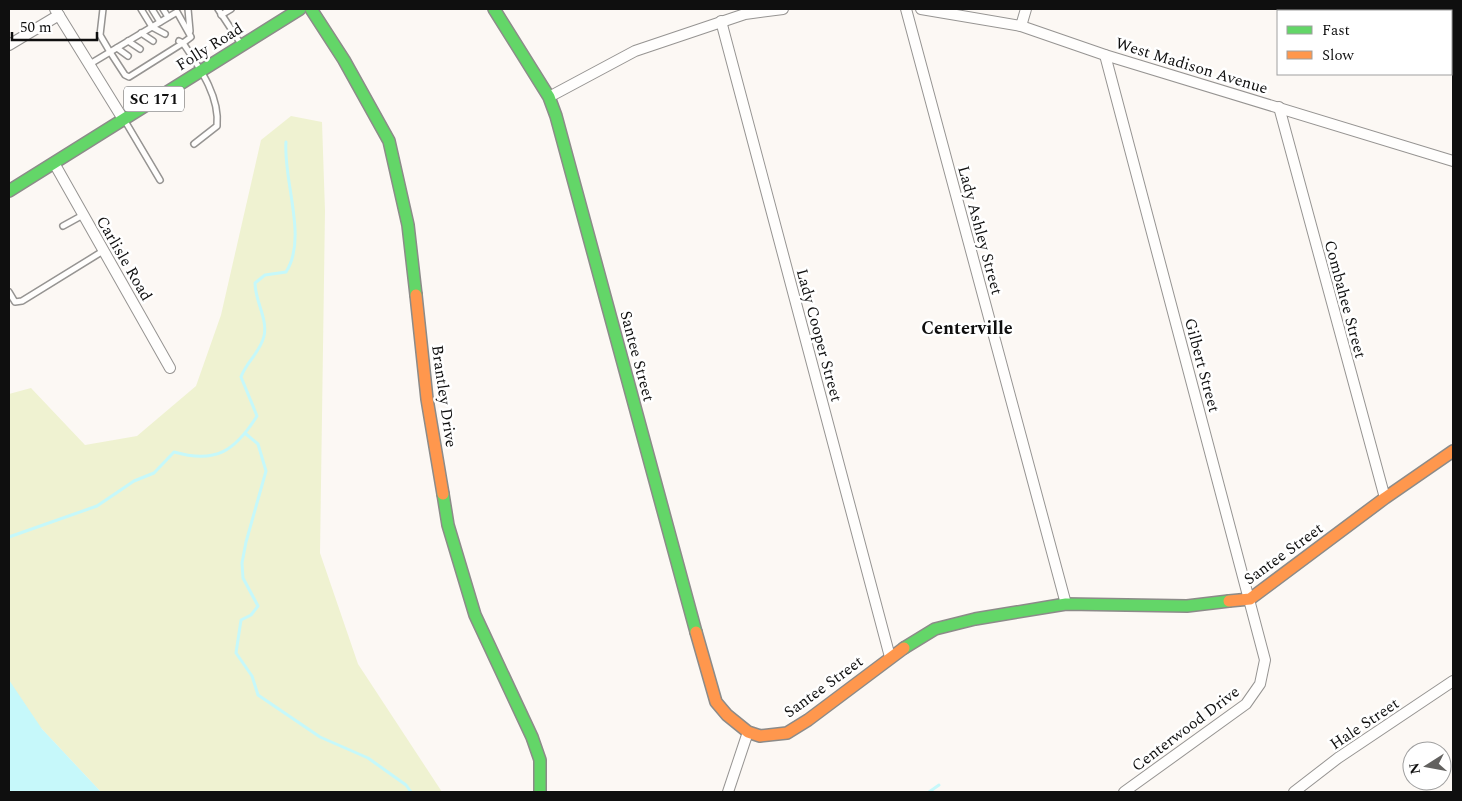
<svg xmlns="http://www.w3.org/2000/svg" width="1462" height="801" viewBox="0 0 1462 801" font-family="Spectral,serif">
	<rect width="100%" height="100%" fill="#fcf8f4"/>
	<path fill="#eff2d1" d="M 291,116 L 322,122 L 325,211 L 320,553 L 358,664 L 442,792 L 101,792 L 40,727 L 9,681 L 9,394 L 31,388 L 85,445 L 137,436 L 196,386 L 221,315 L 261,140 Z"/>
	<path fill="#c6f8fa" d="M 9,680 L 42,729 L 101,792 L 9,792 Z"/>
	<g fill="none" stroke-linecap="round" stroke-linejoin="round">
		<g stroke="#c6f8fa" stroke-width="3">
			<path d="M 246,434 L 258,444 L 266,471 L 246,542 L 242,563 L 243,578 L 258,606 L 251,615 L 241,620 L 236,653 L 252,676 L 258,695 L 320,737 L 368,758 L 406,785 L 411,792"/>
			<path d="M 9,537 L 97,506 L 134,481 L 154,473 L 174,452 C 216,464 235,451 257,416 L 241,377 C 246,362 260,353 264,336 C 268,319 255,301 255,283 L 265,275 L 286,272 C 308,238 283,181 286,142"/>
			<path d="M 929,792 L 939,785"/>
		</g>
		<defs>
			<g id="lane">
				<path d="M 103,9 L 100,35 L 110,52 L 177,12 L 191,37 L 183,43 L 179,41"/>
				<path d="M 141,9 L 152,27 L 165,34"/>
				<path d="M 152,9 L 160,22"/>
				<path d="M 163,9 L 168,17"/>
				<path d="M 188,9 L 190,31"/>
				<path d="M 218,9 L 241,44"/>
				<path d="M 1414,9 L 1420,11"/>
				<path d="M 1434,11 L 1434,9"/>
				<path d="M 221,15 L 231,9"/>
				<path d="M 141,33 L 153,41"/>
				<path d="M 128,41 L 140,49"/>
				<path d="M 117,48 L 128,56"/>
				<path d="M 90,64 L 110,52 L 125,75 L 129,77 L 183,43 C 199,67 220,96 217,126 L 194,144"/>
				<path d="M 125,121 L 160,180"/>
				<path d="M 63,226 L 83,215"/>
				<path d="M 9,292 L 15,302 L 22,301 L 103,251"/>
			</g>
			<g id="street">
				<path d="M 55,9 L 123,119"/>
				<path d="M 906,9 L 1066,604"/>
				<path d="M 921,9 L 1021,26 L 1105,55 L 1453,161"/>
				<path d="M 721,21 L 890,657"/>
				<path d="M 1021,26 L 1026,9"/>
				<path d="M 9,45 L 59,15"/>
				<path d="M 1105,55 L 1265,660 L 1260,684 L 1246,704 L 1124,792"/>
				<path d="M 549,97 L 635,51 L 745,14 L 783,9"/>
				<path d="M 1279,107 L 1385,498"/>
				<path d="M 54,163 L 170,368"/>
				<path d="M 728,792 L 748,732"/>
				<path d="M 1294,792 L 1338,758 L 1453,681"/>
			</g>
			<g id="fast">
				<path d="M 311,9 L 344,60 L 389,141 L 408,225 L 416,295"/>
				<path d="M 494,9 L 549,97 L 556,116 L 696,632"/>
				<path d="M 9,191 L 300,9"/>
				<path d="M 443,494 L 448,525 L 475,615 L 532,737 L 540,760 L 540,792"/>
				<path d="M 904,648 L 935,629 L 975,619 L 1066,604 L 1187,606 L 1229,601"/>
			</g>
			<g id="slow">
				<path d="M 416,295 L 427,399 L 443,494"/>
				<path d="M 1229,601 L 1250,599 L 1385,498 L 1453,451"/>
				<path d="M 696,632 L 716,702 L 727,715 L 748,732 L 760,736 L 787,733 L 808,720 L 904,648"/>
			</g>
		</defs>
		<use href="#lane" stroke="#969492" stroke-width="8"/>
		<use href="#street" stroke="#969492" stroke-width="12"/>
		<use href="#fast" stroke="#8c8b89" stroke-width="14"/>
		<use href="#slow" stroke="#8c8b89" stroke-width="14"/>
		<use href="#lane" stroke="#fffefd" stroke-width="5"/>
		<use href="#street" stroke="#fffefd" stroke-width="10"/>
		<use href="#fast" stroke="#63d668" stroke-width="11"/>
		<use href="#slow" stroke="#ff974d" stroke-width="11"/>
	</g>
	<g text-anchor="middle" stroke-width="5" stroke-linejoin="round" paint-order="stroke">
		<rect fill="#fff" stroke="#575757" stroke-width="1" x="124" y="86.5" width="60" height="25" rx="4"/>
		<g font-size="15" font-weight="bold" fill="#0f0f0f">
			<text x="154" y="104">SC 171</text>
		</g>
		<g font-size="16" fill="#0f0f0f" stroke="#fff">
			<text transform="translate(209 46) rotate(-32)" y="6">Folly Road</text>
			<text transform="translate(1192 65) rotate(17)" y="6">West Madison Avenue</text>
			<text transform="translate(981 230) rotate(75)" y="6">Lady Ashley Street</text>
			<text transform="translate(125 258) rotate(60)" y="6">Carlisle Road</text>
			<text transform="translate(1346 299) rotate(75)" y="6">Combahee Street</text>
			<text transform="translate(820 335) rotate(75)" y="6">Lady Cooper Street</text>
			<text transform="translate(638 356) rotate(75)" y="6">Santee Street</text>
			<text transform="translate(1203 365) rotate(75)" y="6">Gilbert Street</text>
			<text transform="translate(445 396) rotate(82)" y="6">Brantley Drive</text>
			<text transform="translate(1283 553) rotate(-36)" y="6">Santee Street</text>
			<text transform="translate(823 686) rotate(-36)" y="6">Santee Street</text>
			<text transform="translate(1364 723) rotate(-34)" y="6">Hale Street</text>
			<text transform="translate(1185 728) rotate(-37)" y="6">Centerwood Drive</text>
		</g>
		<g font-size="18" font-weight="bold" fill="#0f0f0f" stroke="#fff">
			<text x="967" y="334">Centerville</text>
		</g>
	</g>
	<rect width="1462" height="801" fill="none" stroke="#0f0f0f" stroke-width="20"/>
	<rect x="1277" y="10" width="175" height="65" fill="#ffffff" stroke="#9f9f9f"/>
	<rect x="1287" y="26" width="25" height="8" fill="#63d668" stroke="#9f9f9f"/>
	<text x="1322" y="35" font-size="15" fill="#0f0f0f">Fast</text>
	<rect x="1287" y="51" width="25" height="8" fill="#ff974d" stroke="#9f9f9f"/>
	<text x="1322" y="60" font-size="15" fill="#0f0f0f">Slow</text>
	<g transform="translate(1427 766) rotate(259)"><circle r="24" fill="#ffffff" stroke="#9f9f9f"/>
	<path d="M0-4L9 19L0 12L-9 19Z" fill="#62615f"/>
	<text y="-8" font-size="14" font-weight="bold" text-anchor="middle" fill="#0f0f0f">N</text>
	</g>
	<path d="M12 32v8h85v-8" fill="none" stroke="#0f0f0f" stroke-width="2.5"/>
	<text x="20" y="32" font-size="15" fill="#0f0f0f" stroke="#ffffff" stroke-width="4" paint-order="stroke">50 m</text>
</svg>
